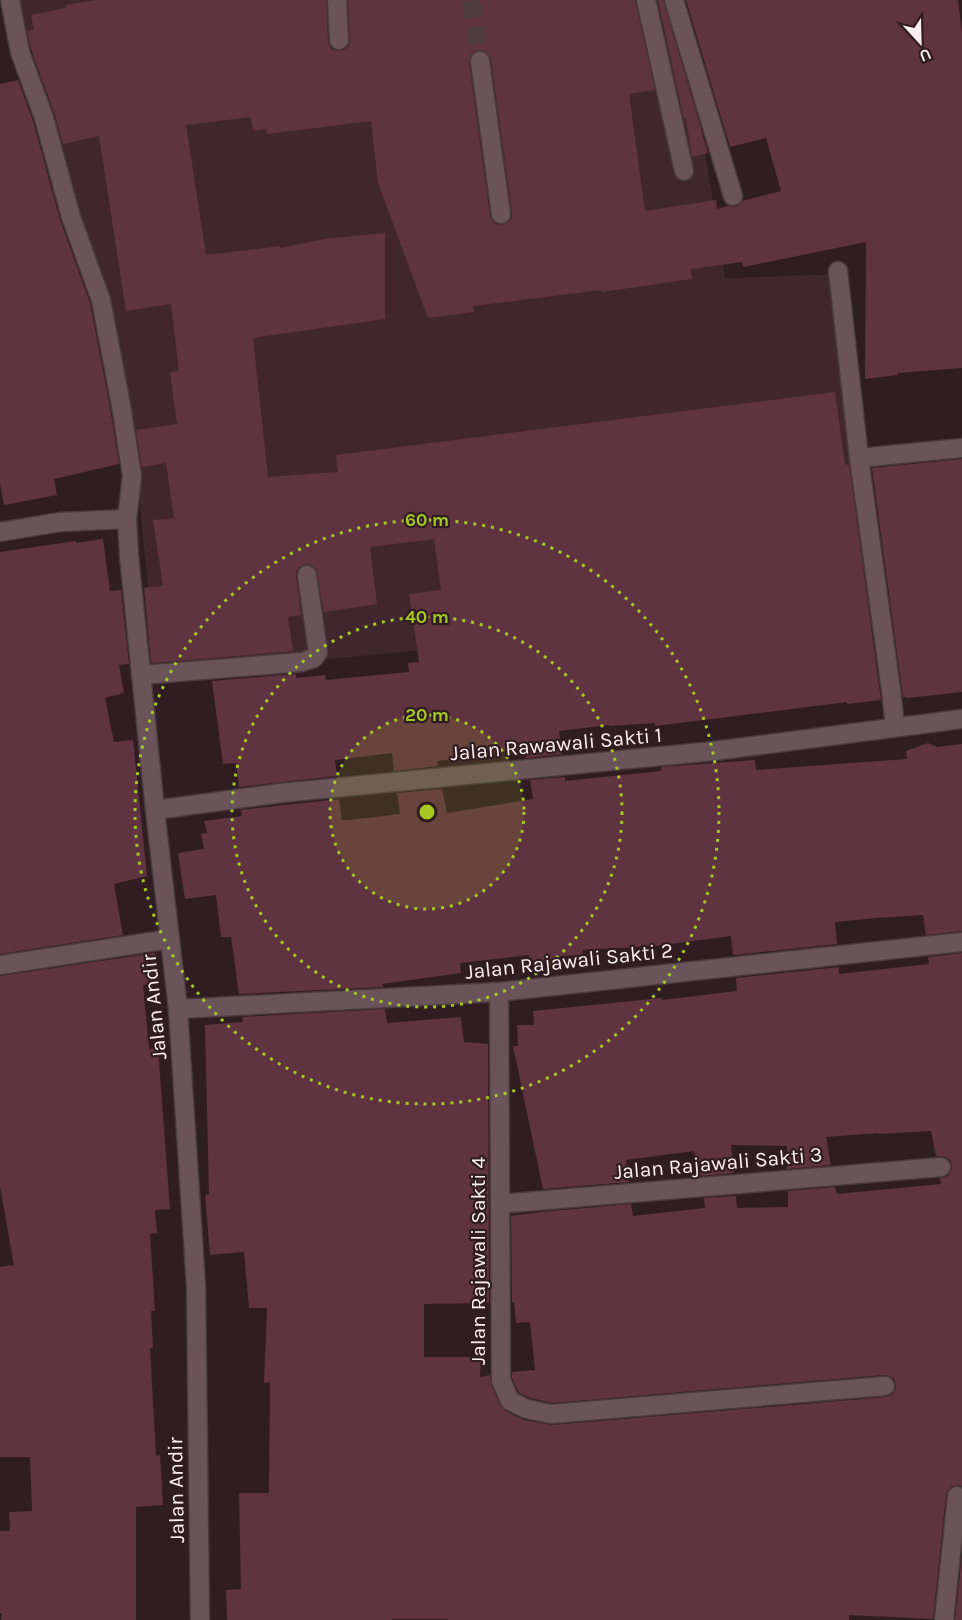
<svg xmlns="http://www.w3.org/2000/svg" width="962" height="1620" viewBox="0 0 962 1620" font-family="Karla,sans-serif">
	<rect width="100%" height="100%" fill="#301d22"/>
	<path fill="#40262d" d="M 17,0 L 663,0 L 694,83 L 725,278 L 843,274 L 881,607 L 157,675 L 140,507 L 116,341 Z"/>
	<g fill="#603340" fill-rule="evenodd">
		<path d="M 96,0 L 326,0 L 328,41 L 330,47 L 333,50 L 339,51 L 346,49 L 349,45 L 350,40 L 348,0 L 635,0 L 655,90 L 629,94 L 645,211 L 716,200 L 717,209 L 728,206 L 736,207 L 742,201 L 781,191 L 766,138 L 730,147 L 686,0 L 958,0 L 962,33 L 962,368 L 898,373 L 898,375 L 865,379 L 866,242 L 743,267 L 742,262 L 691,269 L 692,279 L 602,292 L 601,290 L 473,306 L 474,312 L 428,318 L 378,183 L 371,121 L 267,134 L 266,129 L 253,131 L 251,117 L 186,125 L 206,255 L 280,246 L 280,248 L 324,239 L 385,233 L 385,319 L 253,338 L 268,477 L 338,472 L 336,455 L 835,392 L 845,465 L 849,464 L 881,700 L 847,704 L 847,702 L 655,726 L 655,723 L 609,726 L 609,725 L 559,731 L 562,754 L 526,758 L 524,749 L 437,761 L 438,766 L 394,771 L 392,753 L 335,760 L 337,776 L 239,787 L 236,763 L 223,764 L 212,681 L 296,674 L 296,678 L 325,675 L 326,680 L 409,672 L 408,663 L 419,662 L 409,594 L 441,590 L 434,539 L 370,547 L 377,604 L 324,612 L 316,569 L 312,565 L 306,564 L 300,567 L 296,571 L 296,577 L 301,615 L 288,617 L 293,651 L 151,663 L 144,588 L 163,586 L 153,520 L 174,518 L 166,463 L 142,467 L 136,430 L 177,424 L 170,372 L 179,371 L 171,304 L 126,311 L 99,136 L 63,144 L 55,114 L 31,49 L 27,31 L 34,30 L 31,15 L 66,8 L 66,5 ZM 478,50 L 485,51 L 489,55 L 491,59 L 512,212 L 512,218 L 508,222 L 502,225 L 496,224 L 493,221 L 490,216 L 469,63 L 470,56 L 474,52 Z"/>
		<path d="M 658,0 L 663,0 L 708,153 L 692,157 L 686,118 L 684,119 Z"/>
		<path d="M 18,80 L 33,121 L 60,220 L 90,303 L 110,407 L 119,464 L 54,479 L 57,495 L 4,505 L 0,484 L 0,84 Z"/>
		<path d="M 962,459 L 962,692 L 907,698 L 906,697 L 903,697 L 872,468 Z"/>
		<path d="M 103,539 L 110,591 L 121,590 L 129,664 L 119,665 L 124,693 L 105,698 L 114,742 L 133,740 L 147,876 L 114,884 L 123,935 L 0,954 L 0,552 L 76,541 L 76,543 Z"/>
		<path d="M 928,743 L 937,747 L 962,744 L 962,931 L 926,935 L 923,915 L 877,918 L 835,922 L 837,944 L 733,955 L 731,936 L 655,946 L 582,950 L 583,955 L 559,956 L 560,960 L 529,964 L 529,955 L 460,963 L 461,973 L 382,984 L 383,987 L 239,994 L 231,937 L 221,937 L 216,895 L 185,899 L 178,853 L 204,849 L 201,834 L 207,833 L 204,821 L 242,816 L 241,810 L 339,799 L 342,820 L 349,820 L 400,814 L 397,793 L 442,789 L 447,813 L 533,799 L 530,780 L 565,777 L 565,781 L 661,771 L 661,767 L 755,760 L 756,770 L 907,759 L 906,751 Z"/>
		<path d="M 155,953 L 157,983 L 143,985 L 149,1049 L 158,1048 L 170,1209 L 155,1210 L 157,1233 L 150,1234 L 155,1311 L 151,1311 L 153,1348 L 150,1348 L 156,1456 L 160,1455 L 163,1505 L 136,1507 L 136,1620 L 1,1620 L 2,1613 L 0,1613 L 0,1531 L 10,1531 L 9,1512 L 32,1511 L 30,1457 L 0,1457 L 0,1267 L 14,1265 L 0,1187 L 0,976 Z"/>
		<path d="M 962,953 L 962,1486 L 958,1485 L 952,1486 L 948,1490 L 946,1495 L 933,1619 L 849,1615 L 849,1620 L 447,1620 L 448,1619 L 392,1619 L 392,1620 L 227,1620 L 226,1590 L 241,1589 L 239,1493 L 269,1493 L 270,1382 L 264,1383 L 267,1308 L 249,1308 L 244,1252 L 210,1255 L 205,1195 L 209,1194 L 205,1025 L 243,1022 L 242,1017 L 385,1009 L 387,1023 L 461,1017 L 464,1042 L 488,1044 L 489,1303 L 424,1304 L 424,1357 L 481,1357 L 480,1377 L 490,1375 L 491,1384 L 500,1405 L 505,1411 L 524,1420 L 552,1425 L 886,1397 L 892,1395 L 895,1390 L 896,1386 L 894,1379 L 889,1376 L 884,1375 L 552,1403 L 531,1398 L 519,1393 L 512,1378 L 512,1372 L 535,1370 L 530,1322 L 516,1323 L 514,1302 L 512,1302 L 511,1216 L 541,1212 L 631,1204 L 633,1216 L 705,1208 L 704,1198 L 736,1196 L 737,1208 L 788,1207 L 788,1191 L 835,1187 L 837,1194 L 941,1184 L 940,1178 L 948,1176 L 951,1171 L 952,1167 L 951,1161 L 946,1157 L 936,1156 L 931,1131 L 878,1134 L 878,1133 L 826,1137 L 831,1165 L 787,1169 L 787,1146 L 731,1145 L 734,1173 L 699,1176 L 694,1151 L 626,1160 L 629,1182 L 543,1189 L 513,1046 L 518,1046 L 517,1025 L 534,1025 L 533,1011 L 662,998 L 662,1000 L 737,991 L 736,978 L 839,967 L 839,974 L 929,964 L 928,957 Z"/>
		<path d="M 962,1556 L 962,1620 L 955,1620 Z"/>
	</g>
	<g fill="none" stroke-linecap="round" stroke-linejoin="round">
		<path stroke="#4f3c41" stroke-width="18" stroke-dasharray="18 9" stroke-linecap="butt" d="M 471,0 L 480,61"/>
		<defs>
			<g id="minor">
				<path d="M 10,0 L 20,52 L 44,118 L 71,217 L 101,300 L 121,405 L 132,476 L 127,519"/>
				<path d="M 337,0 L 339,40"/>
				<path d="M 646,0 L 684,171"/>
				<path d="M 674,0 L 733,196"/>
				<path d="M 480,61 L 501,214"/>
				<path d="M 838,271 L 859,458 L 891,690 L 895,727"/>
				<path d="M 859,458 L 962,448"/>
				<path d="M 0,532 L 60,522 L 127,519 L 129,556 L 155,810 L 178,1009 L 196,1286 L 200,1620"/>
				<path d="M 141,675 L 302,662 L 314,658 L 318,652 L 307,575"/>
				<path d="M 155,810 L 281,793 L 714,751 L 962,719"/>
				<path d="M 0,965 L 170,939"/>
				<path d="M 499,992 L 501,1380 L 510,1401 L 527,1409 L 551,1414 L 885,1386"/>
				<path d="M 178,1009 L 499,992 L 962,942"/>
				<path d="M 500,1204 L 941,1167"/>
				<path d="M 944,1620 L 957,1496"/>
			</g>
		</defs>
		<use href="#minor" stroke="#493a3e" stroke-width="21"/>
		<use href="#minor" stroke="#6a5359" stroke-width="18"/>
	</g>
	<circle cx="427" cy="812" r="97" fill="#a5c823" fill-opacity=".12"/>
	<g fill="none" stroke="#a5c823" stroke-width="3" stroke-dasharray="3 6">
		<circle cx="427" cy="812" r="97"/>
		<circle cx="427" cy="812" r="195"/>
		<circle cx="427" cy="812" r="292"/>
	</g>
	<g text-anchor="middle" stroke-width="4.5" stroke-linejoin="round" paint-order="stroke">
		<g font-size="21" fill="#fceef1" stroke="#301d22">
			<text transform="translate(556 744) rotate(-5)" y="7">Jalan Rawawali Sakti 1</text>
			<text transform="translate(569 961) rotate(-6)" y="7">Jalan Rajawali Sakti 2</text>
			<text transform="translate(154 1007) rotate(-96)" y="7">Jalan Andir</text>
			<text transform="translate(718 1163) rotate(-5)" y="7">Jalan Rajawali Sakti 3</text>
			<text transform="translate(478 1261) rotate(-90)" y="7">Jalan Rajawali Sakti 4</text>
			<text transform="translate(176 1490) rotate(-91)" y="7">Jalan Andir</text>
		</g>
	</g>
	<circle cx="427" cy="812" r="9" fill="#a5c823" stroke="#301d22" stroke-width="3"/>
	<g font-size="18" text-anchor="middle" font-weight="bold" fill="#a5c823" stroke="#301d22" stroke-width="4.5" stroke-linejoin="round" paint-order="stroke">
		<text x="427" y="526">60 m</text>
		<text x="427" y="623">40 m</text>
		<text x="427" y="721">20 m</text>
	</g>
	<g transform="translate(920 42) rotate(158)" stroke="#301d22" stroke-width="4.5" paint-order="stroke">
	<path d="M0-4.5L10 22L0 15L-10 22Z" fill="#fceef1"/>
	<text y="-9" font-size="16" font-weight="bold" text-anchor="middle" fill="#fceef1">U</text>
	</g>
</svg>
